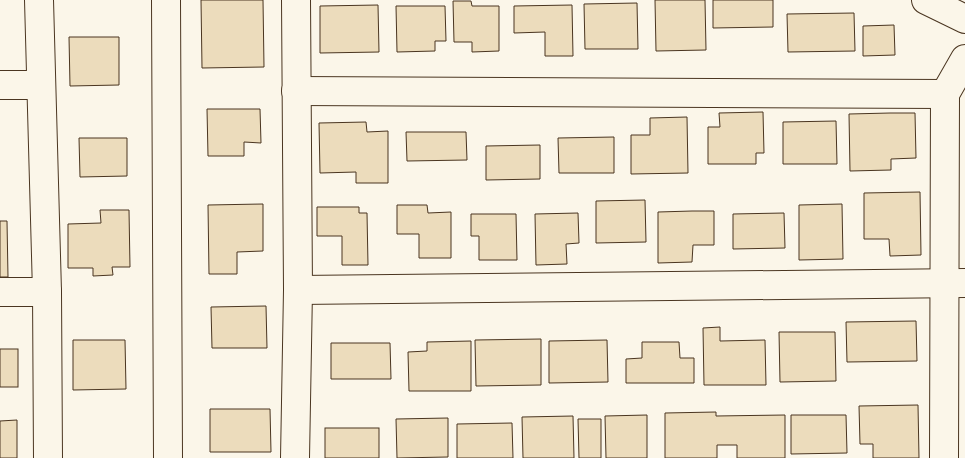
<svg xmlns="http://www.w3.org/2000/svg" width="965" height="458" viewBox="0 0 965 458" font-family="Cabin,sans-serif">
	<rect width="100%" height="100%" fill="#fbf6e9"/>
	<g fill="#ecdcbc" stroke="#4a3520">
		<path d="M 201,0 L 263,0 L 264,67 L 202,68 Z"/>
		<path d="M 655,0 L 705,0 L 706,50 L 656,51 Z"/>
		<path d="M 713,0 L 773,0 L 773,27 L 713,28 Z"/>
		<path d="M 453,1 L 471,1 L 472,6 L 499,6 L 499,51 L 472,52 L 472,42 L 454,42 Z"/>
		<path d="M 637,3 L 638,49 L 585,49 L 584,4 Z"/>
		<path d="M 378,5 L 379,52 L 320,53 L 320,6 Z"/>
		<path d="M 572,5 L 573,56 L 545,56 L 545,32 L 514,33 L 514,6 Z"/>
		<path d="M 396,6 L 445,6 L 446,41 L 435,41 L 435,51 L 397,52 Z"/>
		<path d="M 854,13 L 855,51 L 788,52 L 787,14 Z"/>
		<path d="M 894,25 L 895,55 L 863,56 L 863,26 Z"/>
		<path d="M 69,37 L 119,37 L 119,85 L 70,86 Z"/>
		<path d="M 207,109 L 260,109 L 261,143 L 244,142 L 244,156 L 208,156 Z"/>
		<path d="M 763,112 L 764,153 L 756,153 L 756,164 L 708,164 L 708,127 L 720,127 L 719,113 Z"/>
		<path d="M 890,113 L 915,113 L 916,158 L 891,159 L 891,170 L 850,171 L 849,114 Z"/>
		<path d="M 687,117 L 688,173 L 631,174 L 631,135 L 650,135 L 650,118 Z"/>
		<path d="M 836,121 L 837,164 L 783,164 L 783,122 Z"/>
		<path d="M 366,122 L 367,132 L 388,131 L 388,183 L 356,183 L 356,172 L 320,173 L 319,123 Z"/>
		<path d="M 406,132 L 466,132 L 467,160 L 407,161 Z"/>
		<path d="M 614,137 L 614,173 L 559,173 L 558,138 Z"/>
		<path d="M 79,138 L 127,138 L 127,176 L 80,177 Z"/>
		<path d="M 540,145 L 540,179 L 486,180 L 486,146 Z"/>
		<path d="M 920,192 L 921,255 L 890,256 L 889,239 L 864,239 L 864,193 Z"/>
		<path d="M 645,200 L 646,242 L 596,243 L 596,201 Z"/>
		<path d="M 263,204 L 263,251 L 237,252 L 237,274 L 209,274 L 208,205 Z"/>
		<path d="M 842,204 L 843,259 L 799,260 L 799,205 Z"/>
		<path d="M 397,205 L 427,205 L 428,213 L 451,212 L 451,258 L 419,258 L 419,234 L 397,234 Z"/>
		<path d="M 317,207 L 359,207 L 359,213 L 367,213 L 368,265 L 342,265 L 342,236 L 317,236 Z"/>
		<path d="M 100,210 L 129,210 L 130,267 L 112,267 L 113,275 L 93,276 L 93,268 L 68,268 L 68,224 L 101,223 Z"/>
		<path d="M 692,211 L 714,211 L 714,245 L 693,245 L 692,262 L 658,263 L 658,212 Z"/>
		<path d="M 578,213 L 579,243 L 566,244 L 567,264 L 536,265 L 535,214 Z"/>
		<path d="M 784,213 L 785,248 L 733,249 L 733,214 Z"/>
		<path d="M 471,214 L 516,214 L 517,260 L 479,260 L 479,236 L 471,236 Z"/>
		<path d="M 0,221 L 7,221 L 8,277 L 0,277 Z"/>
		<path d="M 266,306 L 267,348 L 212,348 L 211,307 Z"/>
		<path d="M 916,321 L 917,361 L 847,362 L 846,322 Z"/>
		<path d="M 720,327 L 720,341 L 765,340 L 766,385 L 704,385 L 703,328 Z"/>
		<path d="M 779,332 L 835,332 L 836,381 L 780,382 Z"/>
		<path d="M 541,339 L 541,385 L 476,386 L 475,340 Z"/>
		<path d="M 73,340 L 125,340 L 126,389 L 73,390 Z"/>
		<path d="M 607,340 L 608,382 L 549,383 L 549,341 Z"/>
		<path d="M 471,341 L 471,391 L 409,391 L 408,352 L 427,351 L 427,342 Z"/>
		<path d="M 642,342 L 679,342 L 680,358 L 694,358 L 694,383 L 626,383 L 626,359 L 642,358 Z"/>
		<path d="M 331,343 L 390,343 L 391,379 L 331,379 Z"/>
		<rect x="0" y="349" width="18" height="38"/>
		<path d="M 918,405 L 919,458 L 873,458 L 873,444 L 860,444 L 859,406 Z"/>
		<path d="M 210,409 L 270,409 L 271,452 L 210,452 Z"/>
		<path d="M 716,412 L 716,416 L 785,415 L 785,458 L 737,458 L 737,445 L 717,445 L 717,458 L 665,458 L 665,413 Z"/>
		<path d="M 647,415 L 647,458 L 606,458 L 605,416 Z"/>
		<path d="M 791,415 L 846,415 L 847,453 L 791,454 Z"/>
		<path d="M 573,416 L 574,458 L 523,458 L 522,417 Z"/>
		<path d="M 448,418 L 448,457 L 397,458 L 396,419 Z"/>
		<path d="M 578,419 L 601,419 L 601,458 L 579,458 Z"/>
		<path d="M 17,420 L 17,458 L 0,458 L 0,421 Z"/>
		<path d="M 512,423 L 513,458 L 457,458 L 457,424 Z"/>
		<rect x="325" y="428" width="54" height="30"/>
	</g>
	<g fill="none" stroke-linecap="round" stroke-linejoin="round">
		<defs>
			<g id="minor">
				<path d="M 39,0 L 47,292 L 48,458"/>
				<path d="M 166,0 L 168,458"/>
				<path d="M 926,0 L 965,19"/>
				<path d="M 0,85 L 40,85"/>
				<path d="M 296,91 L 945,94"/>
				<path d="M 298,290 L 965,283"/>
				<path d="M 0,292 L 47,292"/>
				<path d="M 295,458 L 298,290 L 296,0"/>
				<path d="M 944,458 L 945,94 L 965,59"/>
			</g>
		</defs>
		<use href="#minor" stroke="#4a3520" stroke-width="30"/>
		<use href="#minor" stroke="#fbf6e9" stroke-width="28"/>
	</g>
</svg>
